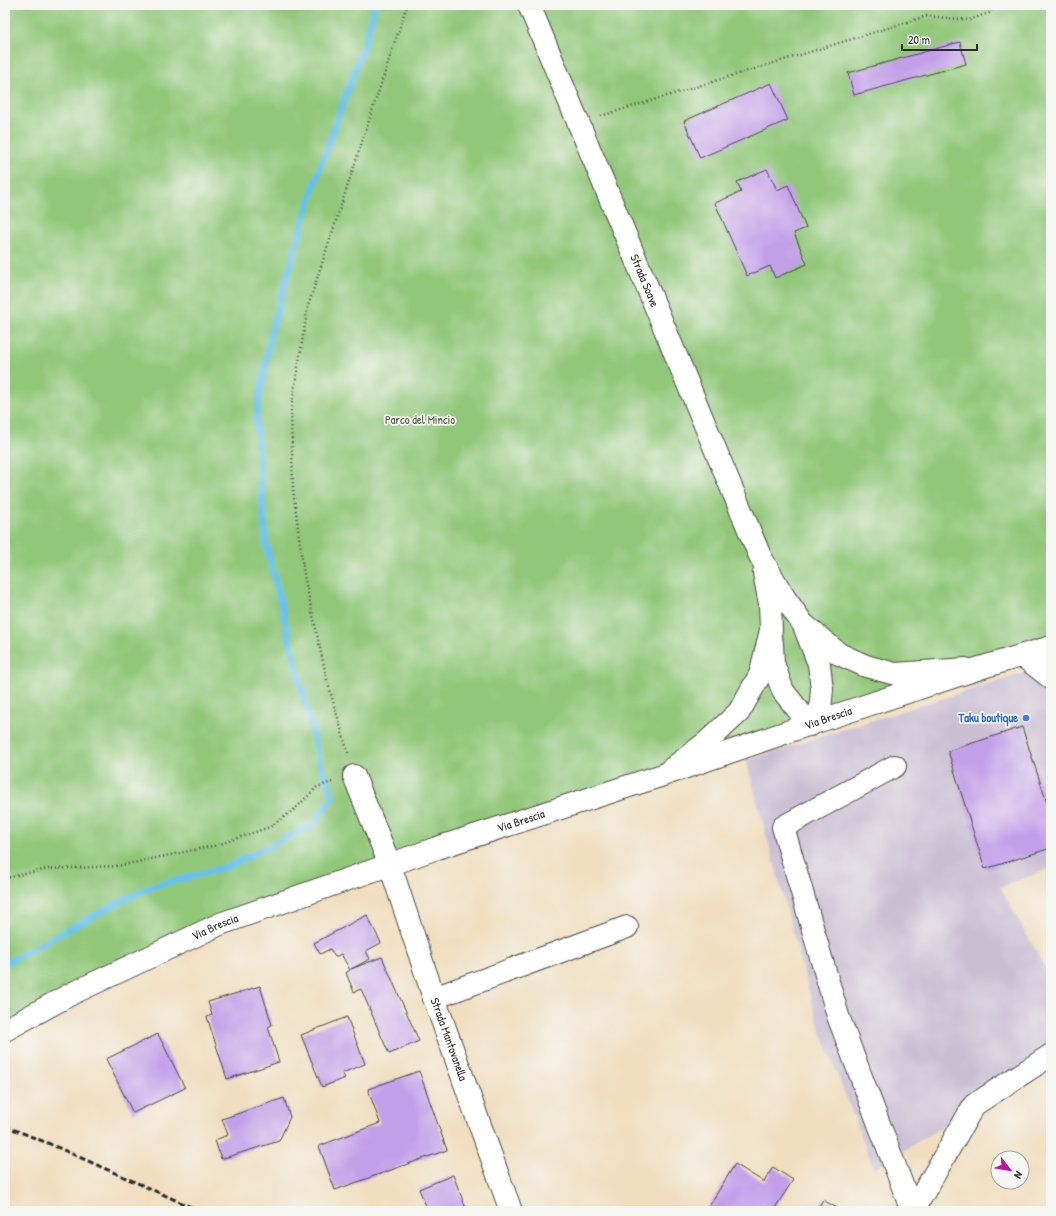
<svg xmlns="http://www.w3.org/2000/svg" width="1056" height="1216" viewBox="0 0 1056 1216" font-family="'Patrick Hand',sans-serif">
	<rect width="100%" height="100%" fill="#f6f6f2"/>
	<filter id="ink" filterUnits="userSpaceOnUse"><feTurbulence type="fractalNoise" baseFrequency=".025" numOctaves="2"/><feDisplacementMap in="SourceGraphic" scale="8" xChannelSelector="R" yChannelSelector="G"/><feConvolveMatrix kernelMatrix="1 2 1 2 8 2 1 2 1" color-interpolation-filters="sRGB"/></filter>
	<filter id="wash" filterUnits="userSpaceOnUse"><feTurbulence type="fractalNoise" baseFrequency=".012" numOctaves="4" result="noise"/><feDisplacementMap in="SourceGraphic" scale="16" xChannelSelector="R" yChannelSelector="G"/><feGaussianBlur stdDeviation="0.9" result="paint"/><feColorMatrix in="noise" values="0 0 0 0 0 0 0 0 0 0 0 0 0 0 0 0 0 1.4 0 .05"/><feComposite in="paint" operator="in"/></filter>
	<g filter="url(#wash)">
		<rect width="100%" height="100%" fill="#f1dec0"/>
		<path fill="#cbbfd4" d="M 1039,668 L 1051,702 L 1051,868 L 1000,887 L 1051,978 L 1051,1059 L 874,1169 L 818,1024 L 746,760 Z"/>
		<path fill="#91c779" stroke="#5e7952" d="M 5,5 L 1051,5 L 1051,646 L 284,902 L 5,1034 Z"/>
		<g fill="none" stroke-linecap="round" stroke-linejoin="round">
			<path stroke="#69c1e6" stroke-width="7" d="M 5,964 L 114,905 L 151,887 L 227,867 L 315,824 L 333,796 L 320,763 L 266,543 L 256,419 L 271,333 L 294,253 L 317,177 L 366,39 L 375,5"/>
		</g>
		<g id="blocks">
			<g fill="#c39fe9">
				<path d="M 960,42 L 966,64 L 854,95 L 848,73 Z"/>
				<path d="M 771,83 L 788,120 L 700,158 L 684,121 Z"/>
				<path d="M 767,169 L 777,190 L 788,185 L 806,228 L 794,233 L 807,264 L 775,278 L 770,266 L 747,276 L 715,203 L 741,192 L 737,182 Z"/>
				<path d="M 1022,727 L 1051,815 L 1051,848 L 985,869 L 948,751 Z"/>
				<path d="M 367,915 L 381,943 L 366,951 L 370,959 L 351,969 L 382,957 L 419,1041 L 389,1054 L 361,989 L 354,992 L 346,973 L 350,970 L 341,954 L 335,957 L 330,949 L 320,954 L 314,943 Z"/>
				<path d="M 260,986 L 272,1025 L 268,1027 L 279,1062 L 227,1079 L 207,1017 L 212,1015 L 208,1002 Z"/>
				<path d="M 347,1017 L 365,1064 L 342,1073 L 345,1078 L 322,1087 L 301,1035 Z"/>
				<path d="M 158,1034 L 185,1088 L 133,1113 L 106,1059 Z"/>
				<path d="M 419,1071 L 447,1150 L 335,1190 L 319,1146 L 380,1123 L 368,1089 Z"/>
				<path d="M 284,1098 L 290,1117 L 279,1141 L 221,1159 L 215,1140 L 228,1135 L 222,1119 Z"/>
				<path d="M 735,1164 L 764,1182 L 773,1167 L 793,1180 L 773,1211 L 706,1211 Z"/>
				<path d="M 453,1175 L 467,1211 L 428,1211 L 419,1189 Z"/>
				<path d="M 823,1200 L 842,1211 L 816,1211 Z"/>
			</g>
		</g>
	</g>
	<g filter="url(#ink)">
		<use href="#blocks" fill-opacity="0" stroke="#494641" stroke-width="1"/>
		<g fill="none" stroke-linecap="round" stroke-linejoin="round">
			<defs>
				<g id="street">
					<path id="s1" d="M 529,5 L 760,556 L 784,597 L 803,624 L 839,654 L 866,666 L 895,674 L 966,669"/>
					<path d="M 804,626 L 819,664 L 822,689 L 819,721"/>
					<path d="M 772,643 L 773,663 L 783,691 L 810,725"/>
					<path d="M 1023,656 L 1051,678"/>
					<path d="M 895,766 L 783,827 L 838,1016 L 912,1211"/>
					<path d="M 669,771 L 707,742 L 739,712 L 760,675 L 771,630 L 770,604 L 764,573"/>
					<path id="s2" d="M 354,776 L 390,865 L 434,998 L 511,1211"/>
					<path d="M 434,998 L 627,927"/>
					<path d="M 913,1211 L 974,1105 L 1051,1055"/>
				</g>
				<g id="secondary">
					<path id="s3" d="M 5,1030 L 71,994 L 220,924 L 437,848 L 663,775 L 819,721 L 983,667 L 1051,647"/>
				</g>
			</defs>
			<use href="#street" stroke="#494641" stroke-width="24"/>
			<use href="#secondary" stroke="#494641" stroke-width="24"/>
			<g stroke="#494641" stroke-width="2.5" stroke-dasharray="1 3" stroke-linecap="butt">
				<path d="M 601,116 L 927,16 L 969,20 L 989,13 L 996,5"/>
				<path d="M 348,753 L 327,680 L 304,575 L 293,489 L 291,410 L 308,306 L 407,5"/>
				<path d="M 5,878 L 48,869 L 118,866 L 217,845 L 270,827 L 295,809 L 317,787 L 332,782"/>
			</g>
			<use href="#street" stroke="#fff" stroke-width="22"/>
			<use href="#secondary" stroke="#fff" stroke-width="22"/>
			<path stroke="#2b2b2b" stroke-width="3" stroke-dasharray="6 3" stroke-linecap="butt" d="M 5,1126 L 50,1144 L 200,1211"/>
		</g>
	</g>
	<circle fill="#3f7fe0" stroke="#f6f6f2" stroke-width="1.5" cx="1026" cy="718" r="4"/>
	<g text-anchor="middle" stroke-width="3.5" stroke-linejoin="round" paint-order="stroke">
		<g font-size="12" fill="#2b2b2b" stroke="#f6f6f2">
			<text dy="4" stroke="none"><textPath href="#s1" startOffset="299">Strada Soave</textPath></text>
			<text dy="4" stroke="none"><textPath href="#s3" startOffset="882">Via Brescia</textPath></text>
			<text dy="4" stroke="none"><textPath href="#s3" startOffset="558">Via Brescia</textPath></text>
			<text dy="4" stroke="none"><textPath href="#s3" startOffset="234">Via Brescia</textPath></text>
			<text dy="4" stroke="none"><textPath href="#s2" startOffset="280">Strada Mantovanella</textPath></text>
		</g>
		<g font-size="12" fill="#4a5a42" stroke="#f6f6f2">
			<text x="420" y="424">Parco del Mincio</text>
		</g>
		<g font-size="12" font-weight="bold" fill="#366cbe" stroke="#f6f6f2" text-anchor="end">
			<text x="1018" y="722">Taku boutique</text>
		</g>
	</g>
	<rect width="1056" height="1216" fill="none" stroke="#f6f6f2" stroke-width="20"/>
	<g transform="translate(1010 1170) rotate(121)"><circle r="19" fill="#f6f6f2" stroke="#a5a5a2"/>
	<path d="M0-3L7 15L0 10L-7 15Z" fill="#b5179e"/>
	<text y="-6" font-size="11" font-weight="bold" text-anchor="middle" fill="#2b2b2b">N</text>
	</g>
	<path d="M902 44v6h75v-6" fill="none" stroke="#2b2b2b" stroke-width="2"/>
	<text x="908" y="44" font-size="12" fill="#2b2b2b" stroke="#f6f6f2" stroke-width="3" paint-order="stroke">20 m</text>
</svg>
